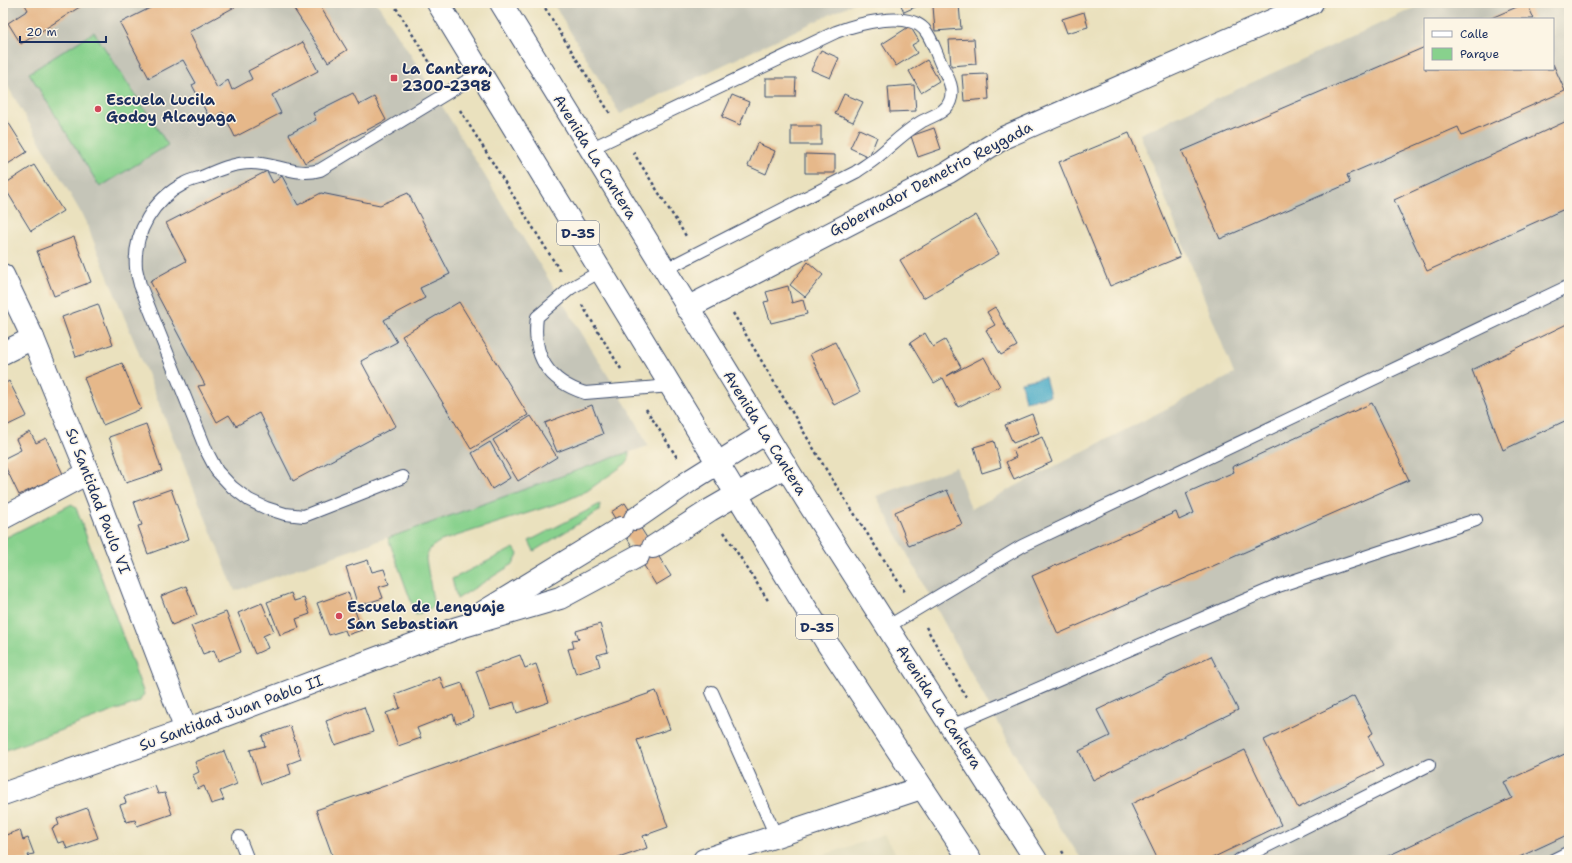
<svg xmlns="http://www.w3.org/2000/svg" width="1572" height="863" viewBox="0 0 1572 863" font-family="'Shantell Sans',sans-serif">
	<rect width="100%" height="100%" fill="#fcf5e5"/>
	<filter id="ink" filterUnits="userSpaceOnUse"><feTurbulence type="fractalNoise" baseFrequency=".025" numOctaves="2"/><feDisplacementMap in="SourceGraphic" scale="8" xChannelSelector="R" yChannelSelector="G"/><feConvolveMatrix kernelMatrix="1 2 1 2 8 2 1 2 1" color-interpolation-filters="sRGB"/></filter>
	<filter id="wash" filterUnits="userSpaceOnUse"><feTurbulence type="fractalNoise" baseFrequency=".012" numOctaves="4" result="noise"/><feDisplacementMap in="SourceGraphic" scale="16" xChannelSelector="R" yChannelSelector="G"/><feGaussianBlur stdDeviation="0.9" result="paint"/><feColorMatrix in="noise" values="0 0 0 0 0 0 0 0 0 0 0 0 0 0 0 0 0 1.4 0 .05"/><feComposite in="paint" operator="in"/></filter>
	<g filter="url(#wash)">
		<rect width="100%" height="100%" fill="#eae1be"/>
		<path fill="#d9d5b6" d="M 884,835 L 900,860 L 808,860 Z"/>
		<g fill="#c5c5b8" fill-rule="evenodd">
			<path d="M 3,3 L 377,3 L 410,54 L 637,423 L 648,446 L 235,591 L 85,220 L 3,78 Z"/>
			<path d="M 553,3 L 854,3 L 620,114 Z"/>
			<path d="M 1425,3 L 1569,3 L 1569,860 L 1082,860 L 1030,782 L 876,496 L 956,467 L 971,509 L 1234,374 L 1140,134 ZM 1425,19 L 1553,19 L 1553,69 L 1425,69 Z"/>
		</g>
		<g fill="#88d18d" stroke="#528076">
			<path d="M 94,32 L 168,145 L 100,187 L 29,73 Z"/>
			<path d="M 629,452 L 628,462 L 587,491 L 565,501 L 441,541 C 432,546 428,549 426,559 L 434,607 L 416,615 L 388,538 Z"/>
			<path d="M 72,504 L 76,508 L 144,694 L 139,702 L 3,751 L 3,539 Z"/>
			<path d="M 600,504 L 599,511 L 534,551 L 529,541 Z"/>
			<path d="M 514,548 L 518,554 L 513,564 L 457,599 L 452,579 Z"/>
		</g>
		<path fill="#48abc7" stroke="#326d92" d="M 1045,377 L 1050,396 L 1025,401 L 1021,382 Z"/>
		<g id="blocks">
			<g fill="#e6b88a">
				<path d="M 24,3 L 86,3 L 21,44 L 8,23 L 28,10 Z"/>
				<path d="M 160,3 L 242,3 L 189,32 L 217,88 L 228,80 L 232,90 L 252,79 L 248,71 L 303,42 L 318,71 L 272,95 L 281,113 L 235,137 L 223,112 L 210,119 L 192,85 L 196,83 L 183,60 L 149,78 L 120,23 Z"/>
				<path d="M 290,3 L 318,3 L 347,50 L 328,62 Z"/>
				<path d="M 900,3 L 924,3 L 904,12 Z"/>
				<path d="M 1527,3 L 1534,19 L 1489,19 L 1526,3 Z"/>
				<path d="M 959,4 L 961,29 L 935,31 L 933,6 Z"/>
				<path d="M 1084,12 L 1088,27 L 1067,33 L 1062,19 Z"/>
				<path d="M 910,26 L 919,41 L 912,45 L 917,53 L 896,66 L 882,44 Z"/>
				<path d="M 974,39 L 976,64 L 951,66 L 949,40 Z"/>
				<path d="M 1425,47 L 1425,69 L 1553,69 L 1553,64 L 1565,91 L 1462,136 L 1458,127 L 1347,175 L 1350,183 L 1220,239 L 1182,151 Z"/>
				<path d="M 821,50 L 839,58 L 830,78 L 811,70 Z"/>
				<path d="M 927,60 L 939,81 L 921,92 L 909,71 Z"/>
				<path d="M 987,74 L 989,99 L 964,101 L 962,75 Z"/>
				<path d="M 766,78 L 796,78 L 795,96 L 766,96 Z"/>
				<path d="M 914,85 L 916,111 L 890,112 L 888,87 Z"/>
				<path d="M 353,93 L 359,105 L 374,97 L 386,120 L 305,163 L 289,134 L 316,120 L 313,113 Z"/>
				<path d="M 844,94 L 863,102 L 853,122 L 835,114 Z"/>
				<path d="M 732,95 L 749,102 L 740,125 L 722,117 Z"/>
				<path d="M 3,114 L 27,152 L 3,167 Z"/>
				<path d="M 1569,120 L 1569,207 L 1427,271 L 1394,200 Z"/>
				<rect x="791" y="126" width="30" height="19"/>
				<path d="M 934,128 L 941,149 L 918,157 L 911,136 Z"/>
				<path d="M 859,129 L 877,137 L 869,157 L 850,148 Z"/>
				<path d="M 1129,133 L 1180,257 L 1110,286 L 1059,162 Z"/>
				<path d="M 757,143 L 775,151 L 766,174 L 748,166 Z"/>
				<path d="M 805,154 L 835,155 L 835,173 L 805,173 Z"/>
				<path d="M 34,165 L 63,211 L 31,231 L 3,185 Z"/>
				<path d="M 267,171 L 273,183 L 282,176 L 298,205 L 321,193 L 380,205 L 408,193 L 450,274 L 420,288 L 425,298 L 384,320 L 397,342 L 361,361 L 396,426 L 293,481 L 259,413 L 236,426 L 229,415 L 217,422 L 198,386 L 205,385 L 150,281 L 186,261 L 166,223 Z"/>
				<path d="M 976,215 L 999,254 L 923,298 L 900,260 Z"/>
				<path d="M 74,237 L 91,282 L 54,296 L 37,251 Z"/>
				<path d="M 808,262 L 823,275 L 805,297 L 790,285 Z"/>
				<path d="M 788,286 L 792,303 L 803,300 L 807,314 L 771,323 L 764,302 L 769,301 L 766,292 Z"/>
				<path d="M 459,302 L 528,415 L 471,449 L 402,336 Z"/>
				<path d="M 98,304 L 113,344 L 76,357 L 62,317 Z"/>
				<path d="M 995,307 L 1017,346 L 1001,355 L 986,330 L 995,325 L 987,312 Z"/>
				<path d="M 1569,323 L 1569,419 L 1503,450 L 1472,370 Z"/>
				<path d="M 925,333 L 933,347 L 945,340 L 961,367 L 947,376 L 984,357 L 1000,386 L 958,407 L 943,378 L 934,383 L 910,343 Z"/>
				<path d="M 835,342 L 860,392 L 834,405 L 810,354 Z"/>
				<path d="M 122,363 L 141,409 L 103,425 L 84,378 Z"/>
				<path d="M 9,381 L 27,416 L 6,426 L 3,419 L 3,385 Z"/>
				<path d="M 1372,403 L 1409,480 L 1058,634 L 1032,576 L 1176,512 L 1179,520 L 1194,513 L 1186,493 L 1234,472 L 1232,467 Z"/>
				<path d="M 592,405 L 603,434 L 557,452 L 545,423 Z"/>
				<path d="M 1032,414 L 1039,433 L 1013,443 L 1005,425 Z"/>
				<path d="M 531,416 L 557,457 L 518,481 L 493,440 Z"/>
				<path d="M 146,424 L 162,471 L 126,483 L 109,437 Z"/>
				<path d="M 30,432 L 36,443 L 46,438 L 63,474 L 19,495 L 3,462 L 3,459 L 21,450 L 16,439 Z"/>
				<path d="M 1042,437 L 1052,462 L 1014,479 L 1006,462 L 1016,457 L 1013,450 Z"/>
				<path d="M 994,441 L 1001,467 L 982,473 L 974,447 Z"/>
				<path d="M 490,442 L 510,478 L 492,489 L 472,453 Z"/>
				<path d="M 171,489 L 189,539 L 148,554 L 138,526 L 142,525 L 134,502 Z"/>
				<path d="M 947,490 L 962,524 L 909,546 L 895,512 Z"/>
				<path d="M 625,503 L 671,576 L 656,585 L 611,512 Z"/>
				<path d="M 368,560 L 372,572 L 384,569 L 389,584 L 379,587 L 383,598 L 358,606 L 346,567 Z"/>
				<path d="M 186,586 L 197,615 L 172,625 L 161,596 Z"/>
				<path d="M 348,592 L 362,630 L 347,635 L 345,630 L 329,635 L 317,603 Z"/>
				<path d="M 291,593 L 294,601 L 304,598 L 310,614 L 296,619 L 299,628 L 280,635 L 267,602 Z"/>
				<path d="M 262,603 L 274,631 L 263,636 L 268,648 L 255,654 L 238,613 Z"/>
				<path d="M 226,612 L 241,652 L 218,661 L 214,650 L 203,654 L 191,626 Z"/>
				<path d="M 600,624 L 608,652 L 597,655 L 600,666 L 576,674 L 568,649 L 574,648 L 572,640 L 579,639 L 576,631 Z"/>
				<path d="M 520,655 L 525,668 L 536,664 L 549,702 L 517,713 L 514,702 L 490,710 L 476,671 Z"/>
				<path d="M 1211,656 L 1238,710 L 1093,780 L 1079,751 L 1110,736 L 1097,710 Z"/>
				<path d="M 440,677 L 444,689 L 462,683 L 474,717 L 456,724 L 453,714 L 417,728 L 421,738 L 398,746 L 386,713 L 400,708 L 395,694 Z"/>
				<path d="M 656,691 L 670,729 L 637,740 L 668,827 L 643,836 L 647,848 L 613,860 L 334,860 L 316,810 Z"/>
				<path d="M 1354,696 L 1373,733 L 1368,736 L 1383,766 L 1298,808 L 1264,740 Z"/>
				<path d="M 364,707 L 373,732 L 335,745 L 326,721 Z"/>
				<path d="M 290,726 L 301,759 L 288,764 L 291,774 L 261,784 L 250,750 L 265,746 L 262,736 Z"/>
				<path d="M 1245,750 L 1281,825 L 1208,860 L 1158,860 L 1131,804 Z"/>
				<path d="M 224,751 L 237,784 L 220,791 L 224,800 L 211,804 L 204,786 L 198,789 L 193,775 L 199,772 L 195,762 Z"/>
				<path d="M 1569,752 L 1569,817 L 1567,818 L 1569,821 L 1569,834 L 1513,860 L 1379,860 L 1512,798 L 1504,782 Z"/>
				<path d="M 155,786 L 158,794 L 165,793 L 172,814 L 137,826 L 135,820 L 126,822 L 120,805 L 126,803 L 124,797 Z"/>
				<path d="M 87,808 L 98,838 L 67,849 L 64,841 L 58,843 L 52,828 L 59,825 L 57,819 Z"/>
				<path d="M 20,830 L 23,840 L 28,838 L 34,854 L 28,855 L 30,860 L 3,860 L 3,836 Z"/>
			</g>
		</g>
	</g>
	<g filter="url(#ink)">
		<use href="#blocks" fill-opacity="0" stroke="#3a4a6c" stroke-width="1"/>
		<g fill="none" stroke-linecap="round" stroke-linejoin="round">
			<defs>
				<g id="lane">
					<path d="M 590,149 L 836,32 C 857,24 906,10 924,29 C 932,38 936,53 941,64 C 947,76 955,88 950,101 C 946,113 931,116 921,122 C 904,132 891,146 876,158 C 870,163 863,167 856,172 L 664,270"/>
					<path d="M 601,271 L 571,288 L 537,317 C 532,356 548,381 585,393 L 671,386"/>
					<path d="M 403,477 L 304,516 L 285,514 L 266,508 L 249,500 L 232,487 L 217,471 L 207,452 L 140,285 C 139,280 137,274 136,268 C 133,232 154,199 185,183 C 190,180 196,179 202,177 C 218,170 233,163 251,163 C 275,163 296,177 320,170 L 480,73"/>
					<path d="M 887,627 L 1022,546 L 1569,286"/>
					<path d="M 712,692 L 776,836"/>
					<path d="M 951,726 L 1278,586 L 1476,520"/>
					<path d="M 239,837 L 248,860"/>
					<path d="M 1239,860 L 1429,765"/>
					<path d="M 1553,860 L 1569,852"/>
				</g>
				<g id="street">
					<path d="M 3,275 L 33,338 L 88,473 L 186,730"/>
					<path d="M 687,308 L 949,172 L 1005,137 L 1312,3"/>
					<path d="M 3,353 L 33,338"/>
					<path d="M 3,518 L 88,473"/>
					<path d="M 635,519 L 691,480 L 766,433"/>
					<path d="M 653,547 L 710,510 L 786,466"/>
					<path d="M 482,613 L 621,528"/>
					<path d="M 3,794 L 186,730 L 457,628 L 560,598 L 638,556"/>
					<path d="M 704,860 L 921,788"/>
				</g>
				<g id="highway">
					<path d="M 438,3 L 827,643 L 970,860"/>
					<path d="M 501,3 L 807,501 L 1036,860"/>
				</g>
			</defs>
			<use href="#lane" stroke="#3a4a6c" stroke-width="14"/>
			<use href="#street" stroke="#3a4a6c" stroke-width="24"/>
			<use href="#highway" stroke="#3a4a6c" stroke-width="24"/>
			<g stroke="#3a4a6c" stroke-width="2.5" stroke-dasharray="3 3" stroke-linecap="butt">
				<path d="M 393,3 L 437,74"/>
				<path d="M 542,3 L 611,115"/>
				<path d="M 460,110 L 560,271"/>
				<path d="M 633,152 L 686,236"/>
				<path d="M 582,305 L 621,369"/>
				<path d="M 733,313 L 830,476 L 905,592"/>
				<path d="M 646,409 L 678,459"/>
				<path d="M 724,532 L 769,602"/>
				<path d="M 926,627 L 966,697"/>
				<path d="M 1062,851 L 1067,860"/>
			</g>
			<use href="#lane" stroke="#fff" stroke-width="12"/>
			<use href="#street" stroke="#fff" stroke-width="22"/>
			<use href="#highway" stroke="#fff" stroke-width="22"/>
		</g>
	</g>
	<g fill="#d1495b" stroke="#fcf5e5" stroke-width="1.5">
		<rect x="390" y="74" width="8" height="8" rx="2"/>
		<circle cx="98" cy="109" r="4"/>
		<circle cx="339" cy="616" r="4"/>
	</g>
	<g text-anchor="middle" stroke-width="3" stroke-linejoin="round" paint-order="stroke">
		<g fill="#fcf5e5" stroke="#5e6a86" stroke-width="1">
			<rect x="557" y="221" width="42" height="24" rx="3"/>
			<rect x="796" y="615" width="42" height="24" rx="3"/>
		</g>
		<g font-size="14" font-weight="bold" fill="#1b2f5e">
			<text x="578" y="238">D-35</text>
			<text x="817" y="632">D-35</text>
		</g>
		<g font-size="15" font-weight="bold" fill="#1b2f5e" stroke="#fcf5e5" text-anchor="start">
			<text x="402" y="74">La Cantera,<tspan x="402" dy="17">2300-2398</tspan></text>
			<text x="106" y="105">Escuela Lucila<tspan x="106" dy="17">Godoy Alcayaga</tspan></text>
			<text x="347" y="612">Escuela de Lenguaje<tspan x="347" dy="17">San Sebastian</tspan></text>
		</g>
		<g font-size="15" fill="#1b2f5e" stroke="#fcf5e5">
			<text transform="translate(595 157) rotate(58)" y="5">Avenida La Cantera</text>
			<text transform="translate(931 179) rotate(-28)" y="5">Gobernador Demetrio Reygada</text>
			<text transform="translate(765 433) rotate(58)" y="5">Avenida La Cantera</text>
			<text transform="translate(98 501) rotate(69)" y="5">Su Santidad Paulo VI</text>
			<text transform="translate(939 707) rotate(57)" y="5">Avenida La Cantera</text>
			<text transform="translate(231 713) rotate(-20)" y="5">Su Santidad Juan Pablo II</text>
		</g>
	</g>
	<rect width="1572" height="863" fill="none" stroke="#fcf5e5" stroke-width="16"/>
	<rect x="1424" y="18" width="130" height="52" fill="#fcf5e5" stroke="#a2a6af"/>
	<rect x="1432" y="31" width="20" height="6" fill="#ffffff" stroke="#a2a6af"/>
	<text x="1460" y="38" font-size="12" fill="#1b2f5e">Calle</text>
	<rect x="1432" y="48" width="20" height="12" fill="#88d18d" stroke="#a2a6af"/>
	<text x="1460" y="58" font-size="12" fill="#1b2f5e">Parque</text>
	<path d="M20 36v6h86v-6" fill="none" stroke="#1b2f5e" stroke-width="2"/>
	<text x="26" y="36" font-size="12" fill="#1b2f5e" stroke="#fcf5e5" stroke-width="3" paint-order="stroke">20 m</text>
</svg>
